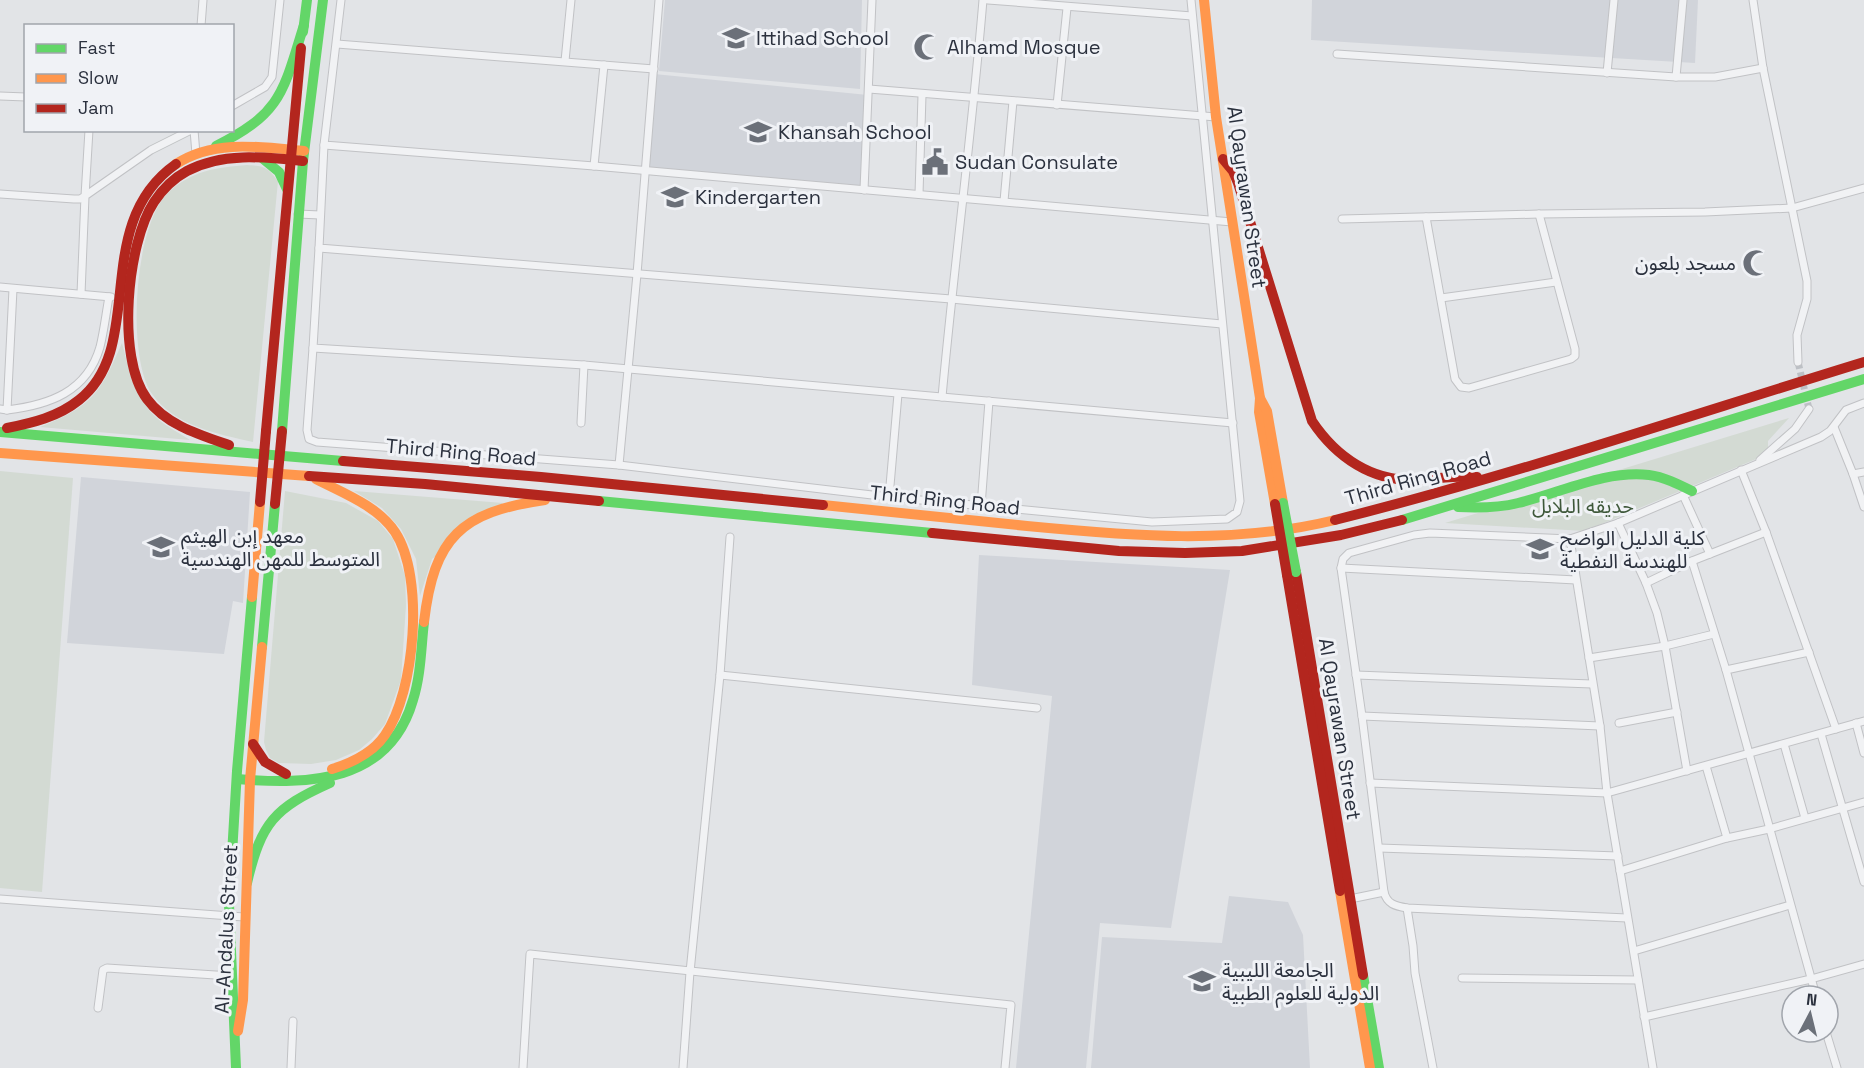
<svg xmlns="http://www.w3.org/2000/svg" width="1864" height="1068" viewBox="0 0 1864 1068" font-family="'Space Grotesk','Noto Sans Arabic',sans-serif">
	<rect width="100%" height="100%" fill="#e2e4e7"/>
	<g fill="#d1d4da">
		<path d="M 665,0 L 862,0 L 860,89 L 659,71 Z"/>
		<path d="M 1312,0 L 1698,0 L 1695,63 L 1311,40 Z"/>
		<path d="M 654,74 L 868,95 L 864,190 L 645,170 Z"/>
		<path d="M 81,477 L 250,492 L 243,603 L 233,601 L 224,654 L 67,643 Z"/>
		<path d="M 979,555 L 1230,570 L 1171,928 L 1100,923 L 1086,1068 L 1016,1068 L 1052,696 L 972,685 Z"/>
		<path d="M 1229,896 L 1288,902 L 1303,935 L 1310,1068 L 1091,1068 L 1102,937 L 1222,943 Z"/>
	</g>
	<g fill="#d3dad3">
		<path d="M 247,165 C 265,166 267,167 278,181 L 253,442 C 218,434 175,426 152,394 C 126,356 134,225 168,193 C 190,171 218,167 247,165 Z"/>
		<path d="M 122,343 C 129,370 136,400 158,419 C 167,427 180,433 190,440 L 40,427 C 93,406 100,393 122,343 Z"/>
		<path d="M 1789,418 L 1768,441 L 1768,454 L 1585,531 L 1445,523 Z"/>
		<path d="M 0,471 L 73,478 L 42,892 L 0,888 Z"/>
		<path d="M 285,491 L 346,503 L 378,521 L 393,539 L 405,576 L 406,605 L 401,680 L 385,724 L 372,739 L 359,750 L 336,760 L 311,764 L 279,763 L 270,758 L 266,750 L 264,742 Z"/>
		<path d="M 354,491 L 503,503 L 432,559 L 420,596 L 416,559 L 401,529 L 382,508 Z"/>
	</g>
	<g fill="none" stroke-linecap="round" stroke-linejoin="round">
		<path stroke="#bdc0c5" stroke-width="7" stroke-dasharray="7 3.5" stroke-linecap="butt" d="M 1798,362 L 1809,409"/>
		<defs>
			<g id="street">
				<path d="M 341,0 L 324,145 L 594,166 L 1232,222"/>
				<path d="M 988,0 L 1192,16"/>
				<path d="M 1753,0 L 1763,68 L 1807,281 L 1807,299 L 1797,335 L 1798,362"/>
				<path d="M 201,26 L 203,0"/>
				<path d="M 337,44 L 654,69"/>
				<path d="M 1337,54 L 1676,77 L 1715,77 L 1763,68"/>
				<path d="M 565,61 L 571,0"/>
				<path d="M 1607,73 L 1614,0"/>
				<path d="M 1676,77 L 1683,0"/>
				<path d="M 869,89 L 1216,117"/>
				<path d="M 0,96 L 26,97"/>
				<path d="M 1057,105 L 1067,8"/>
				<path d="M 232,106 L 265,87 L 272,77 L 280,0"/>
				<path d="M 194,130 L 196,154"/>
				<path d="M 324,145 L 319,248 L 951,299 L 1222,324"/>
				<path d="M 594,166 L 604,65"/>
				<path d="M 864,190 L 872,0"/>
				<path d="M 0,194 L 74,199 L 80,199 L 85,196 L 89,130"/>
				<path d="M 919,194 L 922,95"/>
				<path d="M 1004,201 L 1013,101"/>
				<path d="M 298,214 L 320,215"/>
				<path d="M 1426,217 L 1455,379 L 1461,387 L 1469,388 L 1571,359 L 1575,356 L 1575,349 L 1539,214"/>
				<path d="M 1342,219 L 1539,214 L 1705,212 L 1792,208 L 1864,188"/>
				<path d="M 319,248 L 313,348 L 584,365 L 1233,423"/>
				<path d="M 0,287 L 111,297"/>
				<path d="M 81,294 L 85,196 L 151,150 L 191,130"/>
				<path d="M 1441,298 L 1556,282"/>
				<path d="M 313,348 L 307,430 L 309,439 L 317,442 L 619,465 L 889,497 L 1152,522 L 1227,519 L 1237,512 L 1240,501 L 1191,0"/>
				<path d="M 942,397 C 954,265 972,133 983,0"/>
				<path d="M 0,409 L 7,410 L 13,289"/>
				<path d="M 7,410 C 49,405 87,392 100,347 C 104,331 106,313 109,297"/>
				<path d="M 581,423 L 584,365"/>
				<path d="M 1834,427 L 1853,474 L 1864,507"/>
				<path d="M 1760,460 L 1795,429 L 1809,409"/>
				<path d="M 619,465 L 637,274 L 659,0"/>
				<path d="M 1741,470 L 1766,532"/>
				<path d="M 1853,474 L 1864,472"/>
				<path d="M 1683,495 L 1710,554"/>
				<path d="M 889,497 L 898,394"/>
				<path d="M 981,506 L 989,401"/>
				<path d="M 1618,523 L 1646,583 L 1657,613 L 1665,646 L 1687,771"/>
				<path d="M 1570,539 L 1600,726 L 1607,793 L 1653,1068"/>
				<path d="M 1692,561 L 1726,670 L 1816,996"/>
				<path d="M 1341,568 L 1576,580"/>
				<path d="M 1646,583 L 1692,561 L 1766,532 L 1836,729"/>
				<path d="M 1589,658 L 1665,646 L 1714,634"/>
				<path d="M 1726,670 L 1809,652"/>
				<path d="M 720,675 L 1037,708"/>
				<path d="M 1356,675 L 1592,684"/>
				<path d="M 1362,716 L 1600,726"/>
				<path d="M 1619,723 L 1677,712"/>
				<path d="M 1856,723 L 1864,753"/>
				<path d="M 1821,734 L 1864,882"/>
				<path d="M 1784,744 L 1805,818"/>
				<path d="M 1706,766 L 1727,838"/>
				<path d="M 1370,783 L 1607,793 L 1864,721"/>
				<path d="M 1379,848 L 1618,856"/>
				<path d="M 1620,871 L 1727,838 L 1769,829 L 1864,802"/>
				<path d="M 0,899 L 244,917"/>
				<path d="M 1350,899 L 1384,892"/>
				<path d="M 1407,908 L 1413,946 L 1415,973 L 1433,1068"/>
				<path d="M 1627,918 L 1407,908 C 1395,906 1387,904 1384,892 L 1362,716 L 1341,568 L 1343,559 L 1349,553 L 1414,535 L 1430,533 L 1570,539 L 1618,523 L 1821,437 L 1830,431 L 1846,410 L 1864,403"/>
				<path d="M 1634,951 L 1790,905"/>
				<path d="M 1462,978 L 1638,980"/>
				<path d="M 98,1008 L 103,970 L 107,968 L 231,976"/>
				<path d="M 1644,1017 L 1811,979 L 1864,964"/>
				<path d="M 1826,1032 L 1837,1068"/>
				<path d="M 291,1068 L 293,1021"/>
				<path d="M 523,1068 L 530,954 L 1011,1005 L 1005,1068"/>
				<path d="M 683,1068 L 690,972 L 720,675 L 730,537"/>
			</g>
		</defs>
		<use href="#street" stroke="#c1c2c5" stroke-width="9"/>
		<use href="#street" stroke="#f1f2f4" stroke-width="7"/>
		<g stroke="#63d668" stroke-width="10">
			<path d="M 303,32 L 307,0"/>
			<path d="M 216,146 C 282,113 283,92 304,25"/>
			<path d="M 262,158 L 279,172 L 287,189"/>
			<path d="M 282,431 L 303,161 L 323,0"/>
			<path d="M 0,432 L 343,461"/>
			<path d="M 599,501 L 932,533"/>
			<path d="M 1458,507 C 1478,508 1498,508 1518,503 C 1561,493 1604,470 1649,475 C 1664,477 1678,484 1692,491"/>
			<path d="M 1402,520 L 1864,379"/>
			<path d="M 262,647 L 275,504"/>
			<path d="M 237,779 C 309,785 389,783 413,700 C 421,675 421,648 424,622"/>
			<path d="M 247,883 C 261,823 274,808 330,783"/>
			<path d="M 1363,975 L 1379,1068"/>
			<path d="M 236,1068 L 229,904 L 237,771 L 252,597"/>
		</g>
		<g stroke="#ff974d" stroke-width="10">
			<path d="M 1204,0 L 1216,117 L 1260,398 L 1259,412 L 1275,504"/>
			<path d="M 176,164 C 214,139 262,147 304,151"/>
			<path d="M 1260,398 L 1267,411 L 1283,503"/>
			<path d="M 0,453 L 309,476"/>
			<path d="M 316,479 C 343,493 378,506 395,532 C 425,577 415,692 385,735 C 373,753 351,763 332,769"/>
			<path d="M 823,505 C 891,512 959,519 1027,526 C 1131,536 1233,545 1335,520"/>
			<path d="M 252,597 L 260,502"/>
			<path d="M 424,622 C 434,537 461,512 545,500"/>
			<path d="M 1340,891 L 1370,1068"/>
			<path d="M 238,1031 L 243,1000 L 250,780 L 262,647"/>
		</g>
		<g stroke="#b3261e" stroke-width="10">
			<path d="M 1223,159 L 1233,171 L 1238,183 L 1312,421 C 1336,457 1372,482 1417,480 C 1437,479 1456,475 1477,477"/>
			<path d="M 7,428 C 32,423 58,417 79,400 C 148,346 89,225 176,164"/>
			<path d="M 266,431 L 301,48"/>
			<path d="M 229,445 C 200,435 166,425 147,399 C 116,358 127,243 154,202 C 162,190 174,178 187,171 C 222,152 265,157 303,161"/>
			<path d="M 343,461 L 541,477 L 823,505"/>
			<path d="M 309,476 L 425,484 L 599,501"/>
			<path d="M 1335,520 C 1514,475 1688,416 1864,362"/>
			<path d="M 932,533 L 1119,551 L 1185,553 L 1242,551 L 1341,535 L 1402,520"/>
			<path d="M 1296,572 L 1363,975"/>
			<path d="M 1287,575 L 1340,891"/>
			<path d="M 253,744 L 265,762 L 286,774"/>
		</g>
		<path stroke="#63d668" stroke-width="10" d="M 1283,503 L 1296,572"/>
		<g stroke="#b3261e" stroke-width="10">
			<path d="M 260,502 L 266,431"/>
			<path d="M 275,504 L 282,431"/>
			<path d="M 1275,504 L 1287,575"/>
		</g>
	</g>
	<defs>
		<symbol id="school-bare" viewBox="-9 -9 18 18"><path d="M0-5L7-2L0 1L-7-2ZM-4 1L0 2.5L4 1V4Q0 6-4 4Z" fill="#6b7079" stroke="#f0f2f6" stroke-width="2.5" paint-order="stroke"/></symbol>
		<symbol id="mosque-bare" viewBox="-9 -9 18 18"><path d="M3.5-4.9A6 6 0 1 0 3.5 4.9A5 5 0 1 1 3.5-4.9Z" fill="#6b7079" stroke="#f0f2f6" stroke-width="2.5" paint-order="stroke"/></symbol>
		<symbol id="civic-bare" viewBox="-9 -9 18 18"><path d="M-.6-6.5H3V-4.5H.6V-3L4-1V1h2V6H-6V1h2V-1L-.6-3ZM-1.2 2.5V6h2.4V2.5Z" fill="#6b7079" stroke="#f0f2f6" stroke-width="2.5" paint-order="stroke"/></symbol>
		<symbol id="university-bare" viewBox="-9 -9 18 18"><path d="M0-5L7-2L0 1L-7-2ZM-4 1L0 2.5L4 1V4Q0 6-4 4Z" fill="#6b7079" stroke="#f0f2f6" stroke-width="2.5" paint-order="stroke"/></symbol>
	</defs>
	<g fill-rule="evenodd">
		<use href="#school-bare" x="717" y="19" width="38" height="38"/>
		<use href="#mosque-bare" x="908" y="28" width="38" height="38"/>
		<use href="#school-bare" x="739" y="113" width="38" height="38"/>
		<use href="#civic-bare" x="916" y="143" width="38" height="38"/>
		<use href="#school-bare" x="656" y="178" width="38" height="38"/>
		<use href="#mosque-bare" x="1737" y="244" width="38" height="38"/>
		<use href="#school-bare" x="142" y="528" width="38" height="38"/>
		<use href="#university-bare" x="1521" y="530" width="38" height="38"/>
		<use href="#university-bare" x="1183" y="962" width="38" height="38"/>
	</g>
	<g text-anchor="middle" stroke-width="6" stroke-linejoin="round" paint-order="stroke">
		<g font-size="20" fill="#2b313e" stroke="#f0f2f6" text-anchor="start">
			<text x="756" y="45">Ittihad School</text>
			<text x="947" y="54">Alhamd Mosque</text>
			<text x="778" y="139">Khansah School</text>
			<text x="955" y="169">Sudan Consulate</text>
			<text x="695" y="204">Kindergarten</text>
			<text x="1736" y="270" text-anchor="end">مسجد بلعون</text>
			<text x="181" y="543">معهد إبن الهيثم<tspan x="181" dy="23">المتوسط للمهن الهندسية</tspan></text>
			<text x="1560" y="545">كلية الدليل الواضح<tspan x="1560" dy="23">للهندسة النفطية</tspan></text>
			<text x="1222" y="977">الجامعة الليبية<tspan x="1222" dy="23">الدولية للعلوم الطبية</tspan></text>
		</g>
		<g font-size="20" fill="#2b313e" stroke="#f0f2f6">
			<text transform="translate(1247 197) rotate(82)" y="7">Al Qayrawan Street</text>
			<text transform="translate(461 452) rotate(5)" y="7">Third Ring Road</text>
			<text transform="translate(1418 478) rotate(-16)" y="7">Third Ring Road</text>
			<text transform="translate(945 500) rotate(6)" y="7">Third Ring Road</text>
			<text transform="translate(1340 729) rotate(81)" y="7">Al Qayrawan Street</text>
			<text transform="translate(226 929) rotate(-87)" y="7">Al-Andalus Street</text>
		</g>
		<g font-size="20" fill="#3e583a" stroke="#f0f2f6">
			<text x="1583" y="513">حديقه البلابل</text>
		</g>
	</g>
	<rect x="24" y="24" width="210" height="108" fill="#f0f2f6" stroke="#a1a5ac" stroke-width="1.5"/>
	<rect x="36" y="44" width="30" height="9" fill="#63d668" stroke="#a1a5ac" stroke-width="1.5"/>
	<text x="78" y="54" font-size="18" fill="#2b313e">Fast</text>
	<rect x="36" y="74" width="30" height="9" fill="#ff974d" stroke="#a1a5ac" stroke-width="1.5"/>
	<text x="78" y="84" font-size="18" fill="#2b313e">Slow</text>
	<rect x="36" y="104" width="30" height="9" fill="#b3261e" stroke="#a1a5ac" stroke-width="1.5"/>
	<text x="78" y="114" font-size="18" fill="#2b313e">Jam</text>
	<g transform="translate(1810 1014) rotate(7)"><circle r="28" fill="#f0f2f6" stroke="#a1a5ac" stroke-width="1.5"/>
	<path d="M0-4.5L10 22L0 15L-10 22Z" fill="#6b7079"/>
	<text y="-9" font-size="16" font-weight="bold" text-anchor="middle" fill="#2b313e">N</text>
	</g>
</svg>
